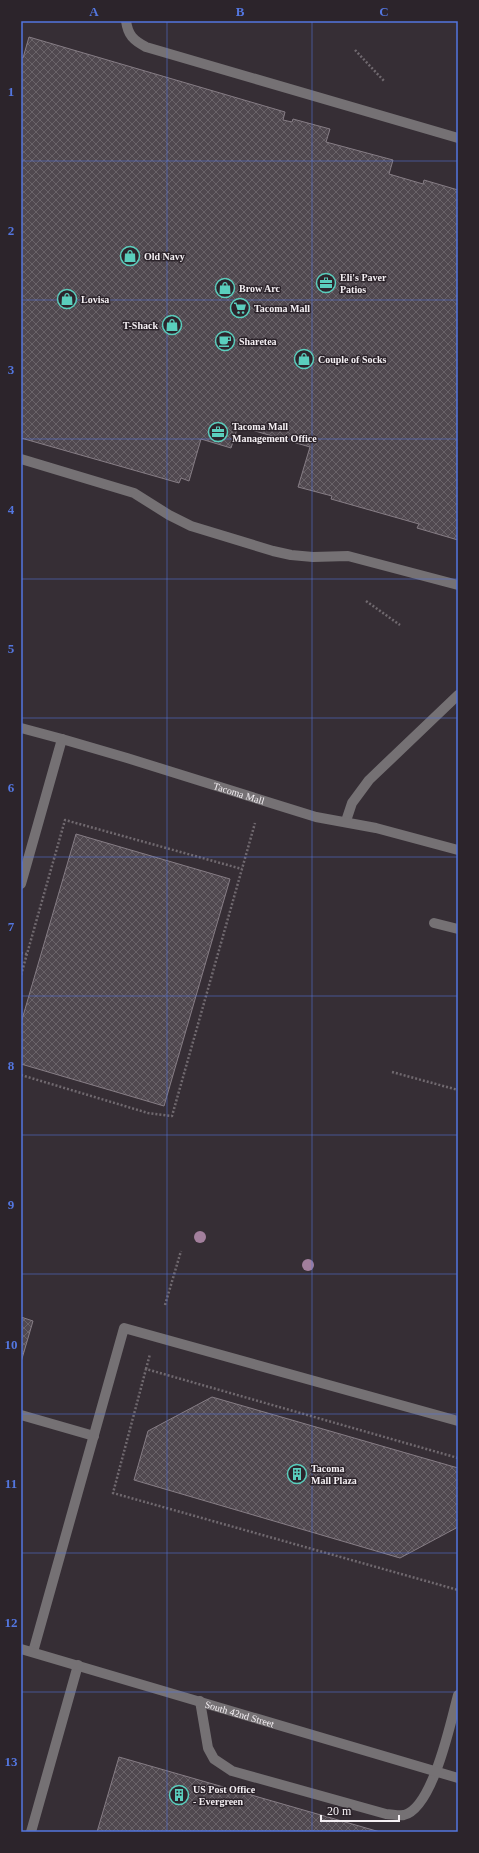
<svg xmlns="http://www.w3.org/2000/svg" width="479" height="1853" viewBox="0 0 479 1853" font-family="Georgia,serif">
	<defs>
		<pattern id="building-cross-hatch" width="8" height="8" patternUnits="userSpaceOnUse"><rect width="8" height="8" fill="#50484f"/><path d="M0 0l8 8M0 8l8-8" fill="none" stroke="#6a6369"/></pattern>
	</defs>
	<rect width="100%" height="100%" fill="#362e35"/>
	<g fill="url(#building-cross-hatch)" stroke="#867d85">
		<path d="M 29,37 L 285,112 L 283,120 L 292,122 L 293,119 L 330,129 L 326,142 L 393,160 L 389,174 L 423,184 L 424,180 L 458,190 L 458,540 L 417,528 L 419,524 L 331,499 L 332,496 L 298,487 L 310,447 L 238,426 L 231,448 L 201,439 L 189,481 L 181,478 L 179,483 L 21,438 L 21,57 L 23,58 Z"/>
		<path d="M 76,834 L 230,879 L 164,1106 L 21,1064 L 21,1023 Z"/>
		<path d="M 21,1317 L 33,1321 L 21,1362 Z"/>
		<path d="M 212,1397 L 458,1468 L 458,1527 L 400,1558 L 134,1480 L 148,1431 Z"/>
		<path d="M 119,1757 L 380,1832 L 97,1832 Z"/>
	</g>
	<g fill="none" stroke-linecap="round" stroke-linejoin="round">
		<g stroke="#70696f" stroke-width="2.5" stroke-dasharray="2 2" stroke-linecap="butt">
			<path d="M 355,50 L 385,82"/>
			<path d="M 366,601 L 400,625"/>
			<path d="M 21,953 L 27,954"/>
			<path d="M 21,975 L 65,820 L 242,869"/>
			<path d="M 392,1072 L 458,1090"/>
			<path d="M 21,1075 L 148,1113 L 172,1116 L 255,823"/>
			<path d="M 165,1305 L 181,1251"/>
			<path d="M 146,1369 L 150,1354"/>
			<path d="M 458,1458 L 146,1369 L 113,1493 L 458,1590"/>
		</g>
		<g stroke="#757174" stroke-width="10">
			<path d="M 126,21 C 128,35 133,40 146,47 L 458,138"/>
			<path d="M 21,459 L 134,493 L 169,515 L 191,526 L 273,551 L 291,555 L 313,557 L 348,556 L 458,585"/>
			<path d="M 21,728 L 62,739 L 21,884"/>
			<path d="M 346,821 L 352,803 L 369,780 L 458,695"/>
			<path d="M 434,923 L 458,929"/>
			<path d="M 21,1415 L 94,1436"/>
			<path d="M 33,1652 L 124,1328 L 458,1421"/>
			<path d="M 200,1701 L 208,1748 L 214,1759 L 232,1771 L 386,1814 C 391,1814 399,1816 404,1815 C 433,1808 451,1721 458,1695"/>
			<path d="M 31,1832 L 78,1665"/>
		</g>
		<g stroke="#757174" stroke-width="10">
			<path id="s1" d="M 62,739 L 127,758 L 316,817 L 376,828 L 458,850"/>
			<path id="s2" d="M 21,1649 L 458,1778"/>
		</g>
	</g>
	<g fill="#a27f9c">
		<circle cx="200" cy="1237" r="6"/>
		<circle cx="308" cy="1265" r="6"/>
	</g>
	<path fill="none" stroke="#5376df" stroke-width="1" stroke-opacity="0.55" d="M 167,21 L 167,1832M 312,21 L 312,1832M 21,161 L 458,161M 21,300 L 458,300M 21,439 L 458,439M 21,579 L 458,579M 21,718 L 458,718M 21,857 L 458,857M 21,996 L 458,996M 21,1135 L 458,1135M 21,1274 L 458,1274M 21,1414 L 458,1414M 21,1553 L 458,1553M 21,1692 L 458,1692"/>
	<defs>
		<symbol id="shop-ring" viewBox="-11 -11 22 22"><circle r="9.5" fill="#2c242b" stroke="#5acebd" stroke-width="1.5"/><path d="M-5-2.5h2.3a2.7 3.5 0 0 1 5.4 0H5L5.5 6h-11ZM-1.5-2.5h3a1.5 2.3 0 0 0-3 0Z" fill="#5acebd"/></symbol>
		<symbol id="office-ring" viewBox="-11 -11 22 22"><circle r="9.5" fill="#2c242b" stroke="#5acebd" stroke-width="1.5"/><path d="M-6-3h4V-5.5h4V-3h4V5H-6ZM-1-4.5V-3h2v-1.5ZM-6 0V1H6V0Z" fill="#5acebd"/></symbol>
		<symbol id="supermarket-ring" viewBox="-11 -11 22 22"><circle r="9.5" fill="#2c242b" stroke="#5acebd" stroke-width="1.5"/><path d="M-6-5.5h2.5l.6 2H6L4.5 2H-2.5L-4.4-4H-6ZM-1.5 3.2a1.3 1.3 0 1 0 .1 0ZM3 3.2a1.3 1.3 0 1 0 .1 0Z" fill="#5acebd"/></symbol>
		<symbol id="cafe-ring" viewBox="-11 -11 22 22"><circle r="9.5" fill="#2c242b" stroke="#5acebd" stroke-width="1.5"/><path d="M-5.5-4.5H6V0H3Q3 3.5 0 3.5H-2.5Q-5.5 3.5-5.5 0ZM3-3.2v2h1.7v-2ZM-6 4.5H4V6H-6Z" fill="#5acebd"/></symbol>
		<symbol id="building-ring" viewBox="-11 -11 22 22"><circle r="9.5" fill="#2c242b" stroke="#5acebd" stroke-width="1.5"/><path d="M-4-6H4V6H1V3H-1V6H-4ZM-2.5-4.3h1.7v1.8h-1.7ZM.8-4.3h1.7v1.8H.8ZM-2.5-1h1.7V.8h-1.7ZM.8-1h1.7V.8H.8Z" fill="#5acebd"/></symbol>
	</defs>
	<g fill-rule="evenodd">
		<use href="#shop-ring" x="119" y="245" width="22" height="22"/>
		<use href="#office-ring" x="315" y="272" width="22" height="22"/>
		<use href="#shop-ring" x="214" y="277" width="22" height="22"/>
		<use href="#shop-ring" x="56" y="288" width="22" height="22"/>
		<use href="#supermarket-ring" x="229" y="297" width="22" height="22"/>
		<use href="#shop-ring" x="161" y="314" width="22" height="22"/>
		<use href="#cafe-ring" x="214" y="330" width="22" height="22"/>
		<use href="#shop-ring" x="293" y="348" width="22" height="22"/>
		<use href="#office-ring" x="207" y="421" width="22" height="22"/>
		<use href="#building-ring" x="286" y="1463" width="22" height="22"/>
		<use href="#building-ring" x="168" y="1784" width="22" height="22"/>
	</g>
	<g text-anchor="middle" stroke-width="3" stroke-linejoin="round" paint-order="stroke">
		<g font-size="10" font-weight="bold" fill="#f5f0f4" stroke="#2c242b" text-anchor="start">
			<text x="144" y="260">Old Navy</text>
			<text x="340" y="281">Eli's Paver<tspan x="340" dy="12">Patios</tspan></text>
			<text x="239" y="292">Brow Arc</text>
			<text x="81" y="303">Lovisa</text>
			<text x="254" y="312">Tacoma Mall</text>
			<text x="158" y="329" text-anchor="end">T-Shack</text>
			<text x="239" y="345">Sharetea</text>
			<text x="318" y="363">Couple of Socks</text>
			<text x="232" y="430">Tacoma Mall<tspan x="232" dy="12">Management Office</tspan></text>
			<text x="311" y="1472">Tacoma<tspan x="311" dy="12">Mall Plaza</tspan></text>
			<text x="193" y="1793">US Post Office<tspan x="193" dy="12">- Evergreen</tspan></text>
		</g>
		<g font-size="10" fill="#f5f0f4" stroke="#2c242b">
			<text dy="4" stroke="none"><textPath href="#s1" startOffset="185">Tacoma Mall</textPath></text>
			<text dy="4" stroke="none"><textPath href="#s2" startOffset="228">South 42nd Street</textPath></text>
		</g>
	</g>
	<rect width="479" height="1853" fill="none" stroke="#2c242b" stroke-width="44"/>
	<path d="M321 1815v6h78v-6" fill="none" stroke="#f5f0f4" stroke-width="2"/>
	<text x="327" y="1815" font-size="12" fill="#f5f0f4" stroke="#2c242b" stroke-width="3" paint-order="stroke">20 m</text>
	<rect x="22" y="22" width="435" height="1809" fill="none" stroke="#5376df" stroke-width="1.5"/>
	<g font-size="13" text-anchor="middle" font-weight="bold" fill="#5376df">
		<text x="94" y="16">A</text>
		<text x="240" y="16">B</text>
		<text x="384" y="16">C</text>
		<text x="11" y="96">1</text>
		<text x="11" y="235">2</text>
		<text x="11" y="374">3</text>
		<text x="11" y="514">4</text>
		<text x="11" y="653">5</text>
		<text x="11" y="792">6</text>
		<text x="11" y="931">7</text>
		<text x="11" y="1070">8</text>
		<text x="11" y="1209">9</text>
		<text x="11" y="1349">10</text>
		<text x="11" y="1488">11</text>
		<text x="11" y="1627">12</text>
		<text x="11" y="1766">13</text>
	</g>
</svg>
